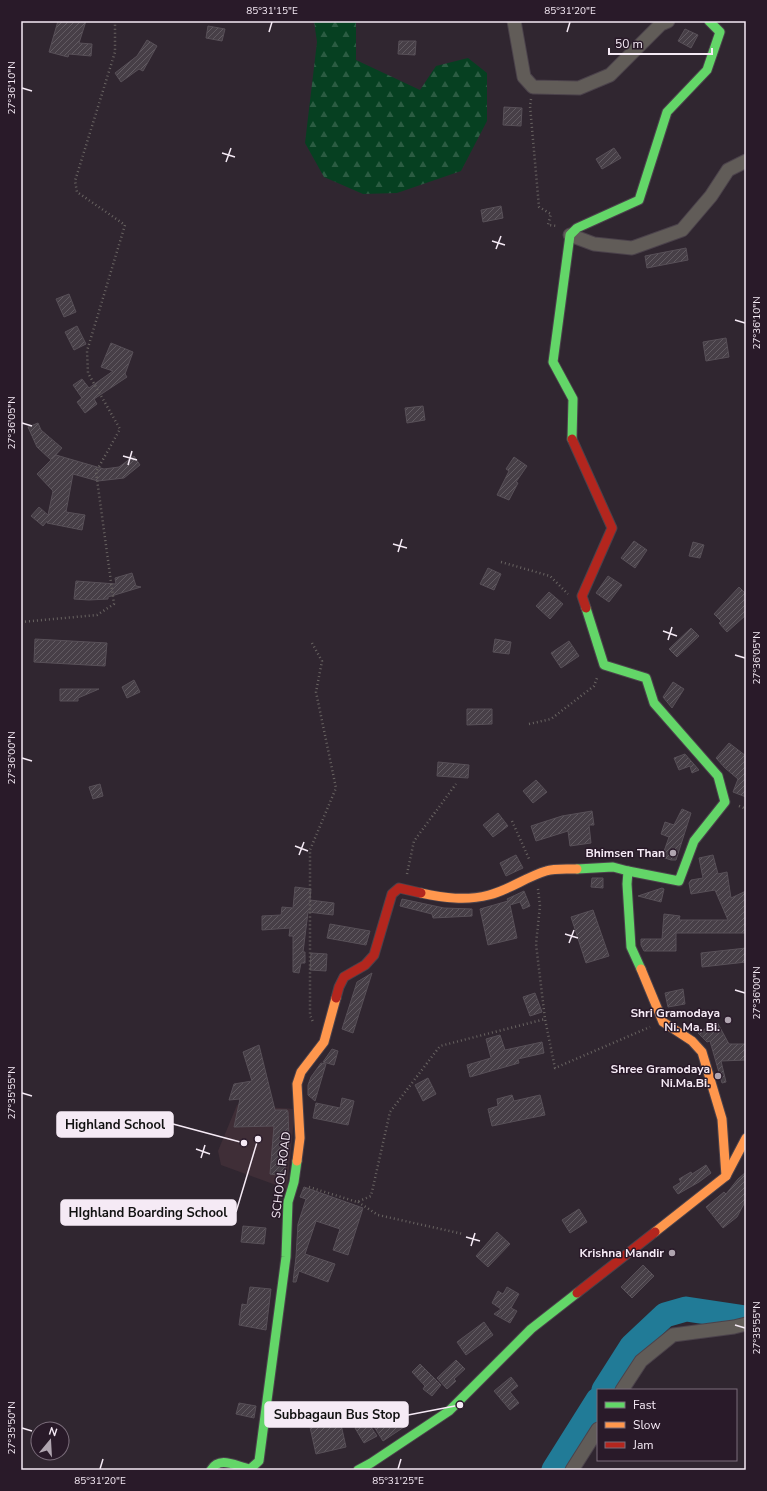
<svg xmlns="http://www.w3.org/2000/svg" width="767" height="1491" viewBox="0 0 767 1491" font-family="'Nunito Sans',sans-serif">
	<defs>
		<pattern id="forest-firs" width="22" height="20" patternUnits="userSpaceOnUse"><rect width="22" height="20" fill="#064021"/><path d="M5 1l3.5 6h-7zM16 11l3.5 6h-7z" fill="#2b5c42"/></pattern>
		<pattern id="building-hatch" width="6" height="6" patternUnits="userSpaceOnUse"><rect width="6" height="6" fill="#473f47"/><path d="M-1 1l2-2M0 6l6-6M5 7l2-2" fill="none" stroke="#625b62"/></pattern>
	</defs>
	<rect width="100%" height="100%" fill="#302630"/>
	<path fill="#3f2e37" d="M 237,1105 L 295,1109 L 287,1189 L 221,1165 L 218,1151 Z"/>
	<path fill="url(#forest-firs)" d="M 314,21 L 356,21 L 356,60 L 420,90 L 436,66 L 468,58 L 487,73 L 487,121 L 461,171 L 397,193 L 363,194 L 324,177 L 305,143 L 317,42 Z"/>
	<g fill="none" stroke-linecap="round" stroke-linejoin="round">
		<g stroke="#217b97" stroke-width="25">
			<path d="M 604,1390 L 632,1346 L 665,1315 L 686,1309 L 746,1318"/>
			<path d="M 554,1470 L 598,1400"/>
		</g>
	</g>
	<g fill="url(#building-hatch)" stroke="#585058">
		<path d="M 58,21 L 86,21 L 79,43 L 92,44 L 91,56 L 69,54 L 68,57 L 49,52 Z"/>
		<path d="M 208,26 L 225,29 L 222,41 L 206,38 Z"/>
		<path d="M 685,29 L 698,35 L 691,48 L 678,41 Z"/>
		<path d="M 147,40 L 157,46 L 143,71 L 139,69 L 121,82 L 115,73 L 137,56 Z"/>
		<path d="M 399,41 L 416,41 L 415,55 L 398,54 Z"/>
		<path d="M 504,107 L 522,108 L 521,126 L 503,125 Z"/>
		<path d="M 614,148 L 621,158 L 602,169 L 596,159 Z"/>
		<path d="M 501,206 L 503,218 L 483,222 L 481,210 Z"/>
		<path d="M 686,248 L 688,260 L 647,268 L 645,256 Z"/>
		<path d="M 69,294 L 76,312 L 64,317 L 56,299 Z"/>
		<path d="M 77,326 L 86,344 L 74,350 L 65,332 Z"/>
		<path d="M 726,338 L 729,357 L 706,361 L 703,342 Z"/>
		<path d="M 111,343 L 133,352 L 125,374 L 127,377 L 94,399 L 97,404 L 85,413 L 77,402 L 82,398 L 73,385 L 82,379 L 89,388 L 113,371 L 101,367 Z"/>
		<path d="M 423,406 L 425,420 L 407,423 L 405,408 Z"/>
		<path d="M 38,423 L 41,430 L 62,448 L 52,459 L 56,455 L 104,469 L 119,467 L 134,456 L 140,465 L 124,478 L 98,481 L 73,474 L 66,512 L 85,515 L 82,530 L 47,523 L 47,521 L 43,526 L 31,516 L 39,507 L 48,515 L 53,491 L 37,474 L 51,460 L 37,447 L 28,427 Z"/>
		<path d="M 514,457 L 527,466 L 516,482 L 518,483 L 509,500 L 497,495 L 509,471 L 506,469 Z"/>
		<path d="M 634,541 L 647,550 L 635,568 L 621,558 Z"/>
		<path d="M 693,542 L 704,545 L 700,558 L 689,556 Z"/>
		<path d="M 488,568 L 501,574 L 494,590 L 480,584 Z"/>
		<path d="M 132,573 L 136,586 L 141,587 L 108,597 L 108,599 L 89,600 L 74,599 L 76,581 L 116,584 L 115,578 Z"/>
		<path d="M 608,576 L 622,585 L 609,602 L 596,593 Z"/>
		<path d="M 739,587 L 746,594 L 746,615 L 727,632 L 719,623 L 721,621 L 714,614 Z"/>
		<path d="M 549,592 L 563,604 L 550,619 L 536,606 Z"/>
		<path d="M 691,628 L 699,636 L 677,657 L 669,649 Z"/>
		<path d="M 35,639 L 107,643 L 105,666 L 34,662 Z"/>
		<path d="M 495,639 L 511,642 L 509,654 L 493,652 Z"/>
		<path d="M 569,641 L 579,656 L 561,668 L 551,653 Z"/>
		<path d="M 134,680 L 140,692 L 127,698 L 122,687 Z"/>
		<path d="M 673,682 L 684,689 L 672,708 L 663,697 Z"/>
		<path d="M 60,689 L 99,689 L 78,698 L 78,701 L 60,701 Z"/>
		<path d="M 467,709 L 492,709 L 492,724 L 467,725 Z"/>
		<path d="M 729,743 L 746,756 L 746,797 L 733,792 L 738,779 L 725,768 L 716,758 Z"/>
		<path d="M 685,754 L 699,770 L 692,773 L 690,766 L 679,770 L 674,758 Z"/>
		<path d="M 438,762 L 469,765 L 468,778 L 437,776 Z"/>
		<path d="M 536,780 L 547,792 L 533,803 L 523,791 Z"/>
		<path d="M 100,784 L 103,796 L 93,799 L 89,787 Z"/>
		<path d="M 682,809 L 691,813 L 676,860 L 671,860 L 662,857 L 669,837 L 661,834 L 665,822 L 674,825 Z"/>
		<path d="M 592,811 L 594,825 L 589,825 L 591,843 L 570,846 L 568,831 L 536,841 L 531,826 L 562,816 Z"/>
		<path d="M 498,813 L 508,826 L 493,837 L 483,825 Z"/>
		<path d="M 516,855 L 523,868 L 506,876 L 500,863 Z"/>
		<path d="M 713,855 L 718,874 L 727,872 L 731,898 L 746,891 L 746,933 L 676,933 L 676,951 L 644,951 L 641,945 L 641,939 L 662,939 L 664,914 L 680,916 L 679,920 L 728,920 L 715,890 L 691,894 L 689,883 L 691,880 L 703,878 L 699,858 Z"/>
		<path d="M 592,878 L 603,878 L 603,888 L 591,887 Z"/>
		<path d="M 295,887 L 311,889 L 310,900 L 334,903 L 333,915 L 308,912 L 303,952 L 305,952 L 305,963 L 301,963 L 299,973 L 293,972 L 293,936 L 289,936 L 290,928 L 262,930 L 262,916 L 281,915 L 282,907 L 293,908 Z"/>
		<path d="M 662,888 L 664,889 L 661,902 L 638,896 Z"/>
		<path d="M 524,891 L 530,906 L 523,909 L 520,902 L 510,905 L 517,938 L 488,945 L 480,909 L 508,901 L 507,899 Z"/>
		<path d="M 402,899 L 444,908 L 472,909 L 472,916 L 433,918 L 432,914 L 400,906 Z"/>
		<path d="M 593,910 L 609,956 L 586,963 L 571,917 Z"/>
		<path d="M 330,924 L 370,931 L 366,945 L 327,938 Z"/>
		<path d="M 746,948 L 746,962 L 702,967 L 701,953 Z"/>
		<path d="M 311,953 L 327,954 L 326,971 L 310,970 Z"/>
		<path d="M 372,973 L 353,1033 L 342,1029 L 357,982 Z"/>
		<path d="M 683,989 L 685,1004 L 668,1007 L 665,993 Z"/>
		<path d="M 535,993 L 542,1012 L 530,1016 L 523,997 Z"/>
		<path d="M 717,1022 L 729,1044 L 746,1044 L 746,1060 L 721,1061 L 726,1082 L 722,1083 L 710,1041 L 707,1042 L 698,1033 Z"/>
		<path d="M 500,1035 L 505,1050 L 542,1042 L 544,1053 L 518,1059 L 519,1063 L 470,1077 L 467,1065 L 491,1058 L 486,1039 Z"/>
		<path d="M 259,1045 L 275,1110 L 287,1110 L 288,1112 L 289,1138 L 284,1176 L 270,1174 L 274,1126 L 234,1127 L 240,1099 L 229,1100 L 234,1084 L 252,1081 L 243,1052 Z"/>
		<path d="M 332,1049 L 338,1051 L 334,1065 L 323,1062 Z"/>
		<path d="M 321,1063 L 326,1064 L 315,1101 L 308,1095 L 308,1085 L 311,1077 Z"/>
		<path d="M 428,1078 L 436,1094 L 423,1101 L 415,1085 Z"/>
		<path d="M 512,1095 L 514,1101 L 540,1095 L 545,1115 L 492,1126 L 488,1109 L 498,1106 L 497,1099 Z"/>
		<path d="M 342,1098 L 354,1101 L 348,1125 L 313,1118 L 316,1103 L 340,1108 Z"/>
		<path d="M 706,1165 L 711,1173 L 699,1182 L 678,1194 L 673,1187 L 681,1182 L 679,1179 L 691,1172 L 692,1174 Z"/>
		<path d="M 746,1172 L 746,1200 L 737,1217 L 723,1228 L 706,1207 L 724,1192 L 726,1194 L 738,1179 Z"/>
		<path d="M 304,1187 L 363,1208 L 348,1255 L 333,1250 L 340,1229 L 316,1221 L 305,1254 L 335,1264 L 328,1282 L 299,1271 L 296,1282 L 293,1282 L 296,1257 L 298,1224 L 306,1199 L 300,1197 Z"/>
		<path d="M 579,1209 L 587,1222 L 570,1233 L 562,1220 Z"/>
		<path d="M 243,1226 L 266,1228 L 264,1244 L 241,1242 Z"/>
		<path d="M 497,1232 L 510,1244 L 488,1267 L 476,1256 Z"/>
		<path d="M 643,1265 L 654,1276 L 632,1298 L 621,1287 Z"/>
		<path d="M 250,1287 L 271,1289 L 266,1330 L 239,1325 L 242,1304 L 247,1305 Z"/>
		<path d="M 507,1287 L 519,1294 L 511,1308 L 517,1311 L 510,1323 L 494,1314 L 501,1309 L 492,1303 L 498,1291 L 503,1294 Z"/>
		<path d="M 484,1322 L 493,1335 L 466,1355 L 457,1342 Z"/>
		<path d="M 456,1360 L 465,1369 L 454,1379 L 456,1381 L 447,1389 L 437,1378 Z"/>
		<path d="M 420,1364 L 441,1385 L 432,1396 L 423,1389 L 425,1386 L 412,1372 Z"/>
		<path d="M 511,1377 L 518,1386 L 510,1392 L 519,1403 L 510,1410 L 494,1391 Z"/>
		<path d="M 239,1403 L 256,1406 L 254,1418 L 236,1414 Z"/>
		<path d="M 395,1412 L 404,1427 L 383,1441 L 373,1425 Z"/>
		<path d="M 340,1420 L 346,1447 L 316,1454 L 310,1427 Z"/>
		<path d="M 367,1421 L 377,1436 L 364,1443 L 355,1428 Z"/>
	</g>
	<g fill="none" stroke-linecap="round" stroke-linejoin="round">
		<defs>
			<g id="street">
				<path d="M 514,21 L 524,77 L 533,87 L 579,88 L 610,75 L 661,24 L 668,21"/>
				<path d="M 570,235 L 594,244 L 632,248 L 682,230 L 711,196 L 728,170 L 746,161"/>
				<path d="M 622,1390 L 641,1361 L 673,1335 L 734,1327 L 746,1324"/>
				<path d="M 572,1470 L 598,1429"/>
			</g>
			<g id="fast">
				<path d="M 572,439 L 573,399 L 553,362 L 570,235 L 577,228 L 639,200 L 667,112 L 707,70 L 720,32 L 709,21"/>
				<path d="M 586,608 L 604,665 L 646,678 L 654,703 L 718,776 L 725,802 L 694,841 L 679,881 L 628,871 L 627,884 L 631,947 L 641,969"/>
				<path d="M 577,869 L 613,867 L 628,871"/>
				<path d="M 211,1470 C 220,1455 237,1467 250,1469 L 259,1461 L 286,1257 L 288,1202 L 294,1182 L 297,1161"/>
				<path d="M 358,1470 L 371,1463 L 449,1411 L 531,1329 L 577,1293"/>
			</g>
			<g id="slow">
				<path d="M 421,893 C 444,898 466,901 489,895 C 509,890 526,877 546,871 C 555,868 567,869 577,869"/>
				<path d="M 641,969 L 663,1022 L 692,1041 L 702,1052 L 722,1119 L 726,1176"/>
				<path d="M 297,1161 L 300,1138 L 297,1084 L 301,1072 L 324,1042 L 336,998"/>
				<path d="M 655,1232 L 726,1176 L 746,1138"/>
			</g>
			<g id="jam">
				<path d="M 572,439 L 612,528 L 582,596 L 586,608"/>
				<path d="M 336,998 L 339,987 L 344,977 L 365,965 L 374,955 L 392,894 L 399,888 L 421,893"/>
				<path d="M 577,1293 L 655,1232"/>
			</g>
		</defs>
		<use href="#street" stroke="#4b424b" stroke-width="15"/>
		<use href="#fast" stroke="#4b424b" stroke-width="11"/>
		<use href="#slow" stroke="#4b424b" stroke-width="11"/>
		<use href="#jam" stroke="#4b424b" stroke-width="11"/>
		<g stroke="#696462" stroke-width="2.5" stroke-dasharray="1 3" stroke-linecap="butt">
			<path d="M 531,99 L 530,106 L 539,207 L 551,214 L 548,225 L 558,226"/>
			<path d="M 501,562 L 550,576 L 568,594"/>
			<path d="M 21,622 L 97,615 L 114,604 L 96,472 L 120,429 L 88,373 L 87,351 L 125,225 L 77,192 L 75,181 L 115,52 L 115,21"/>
			<path d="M 312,643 L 322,661 L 316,692 L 336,788 L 310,850 L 310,1015 L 313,1022"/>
			<path d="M 529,724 L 551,719 L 594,686 L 597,678"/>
			<path d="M 739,806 L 746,809"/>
			<path d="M 512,821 L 530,861"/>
			<path d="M 407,874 L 414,841 L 456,784"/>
			<path d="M 538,889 L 540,906 L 536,944 L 545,1019"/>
			<path d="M 309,1187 L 357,1202 L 371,1196 L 390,1112 L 440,1046 L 545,1019 L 555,1068 L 650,1027"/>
			<path d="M 358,1202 L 378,1215 L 463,1234"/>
		</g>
		<use href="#street" stroke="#615c58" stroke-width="13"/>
		<use href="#fast" stroke="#63d668" stroke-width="9"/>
		<use href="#slow" stroke="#ff974d" stroke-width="9"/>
		<use href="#jam" stroke="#b3261e" stroke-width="9"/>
	</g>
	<path fill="none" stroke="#f5eaf5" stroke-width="1.5" d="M 269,32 L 272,22M 567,32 L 570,22M 22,88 L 32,91M 222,153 L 235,157M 226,162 L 231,148M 492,241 L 505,245M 496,249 L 501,236M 735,320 L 745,323M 22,423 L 32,426M 123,456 L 137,460M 128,465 L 132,451M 393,544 L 407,548M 398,552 L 402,539M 663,631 L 677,636M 668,640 L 672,627M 735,655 L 745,658M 22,758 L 32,761M 295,846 L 308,851M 299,855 L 304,842M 565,934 L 578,938M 569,943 L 574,930M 735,990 L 745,993M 22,1093 L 32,1096M 196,1149 L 210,1154M 201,1158 L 205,1145M 466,1237 L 480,1241M 471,1246 L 475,1233M 735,1325 L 745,1328M 22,1428 L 32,1431M 100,1469 L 103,1459M 398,1469 L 401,1459"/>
	<g fill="#b0a5b0" stroke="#291a29" stroke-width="1.5">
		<circle cx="673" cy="853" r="4"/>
		<circle cx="728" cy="1020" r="4"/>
		<circle cx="718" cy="1076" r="4"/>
		<circle cx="672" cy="1253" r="4"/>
	</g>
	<g text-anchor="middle" stroke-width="3" stroke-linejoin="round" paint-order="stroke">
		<g font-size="12" font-weight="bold" fill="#f5eaf5" stroke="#291a29" text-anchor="end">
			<text x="665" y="857">Bhimsen Than</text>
			<text x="720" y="1017">Shri Gramodaya<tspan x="720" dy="14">Ni. Ma. Bi.</tspan></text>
			<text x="710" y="1073">Shree Gramodaya<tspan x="710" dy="14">Ni.Ma.Bi.</tspan></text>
			<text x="664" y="1257">Krishna Mandir</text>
		</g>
		<g font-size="12" fill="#f5eaf5" stroke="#291a29">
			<text transform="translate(281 1175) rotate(-83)" y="4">SCHOOL ROAD</text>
		</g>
	</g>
	<path fill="none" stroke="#f5eaf5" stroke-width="1.5" d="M244 1143L173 1124M258 1139L236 1212M460 1405L408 1415"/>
	<g fill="#f5eaf5" stroke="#291a29" stroke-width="1.5">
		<circle cx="244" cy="1143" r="4"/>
		<circle cx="258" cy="1139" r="4"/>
		<circle cx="460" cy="1405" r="4"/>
	</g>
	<g fill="#f5eaf5" stroke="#f5eaf5" stroke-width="1.5">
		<rect x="57" y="1112" width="116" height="25" rx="4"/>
		<rect x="61" y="1200" width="175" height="25" rx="4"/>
		<rect x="265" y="1402" width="143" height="25" rx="4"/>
	</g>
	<g font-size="13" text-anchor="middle" font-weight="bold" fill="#111">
		<text x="115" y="1129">Highland School</text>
		<text x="148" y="1217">HIghland Boarding School</text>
		<text x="337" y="1419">Subbagaun Bus Stop</text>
	</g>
	<rect width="767" height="1491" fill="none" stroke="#291a29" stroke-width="44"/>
	<rect x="597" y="1389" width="140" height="72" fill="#291a29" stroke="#7b6d7b"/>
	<rect x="605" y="1402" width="20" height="6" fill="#63d668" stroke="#7b6d7b"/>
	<text x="633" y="1409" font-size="12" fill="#f5eaf5">Fast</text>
	<rect x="605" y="1422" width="20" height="6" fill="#ff974d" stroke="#7b6d7b"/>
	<text x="633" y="1429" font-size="12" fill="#f5eaf5">Slow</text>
	<rect x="605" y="1442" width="20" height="6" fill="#b3261e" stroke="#7b6d7b"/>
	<text x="633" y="1449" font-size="12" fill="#f5eaf5">Jam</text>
	<g transform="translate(50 1441) rotate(18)"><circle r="19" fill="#291a29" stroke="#7b6d7b"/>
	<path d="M0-3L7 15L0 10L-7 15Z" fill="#b0a5b0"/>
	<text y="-6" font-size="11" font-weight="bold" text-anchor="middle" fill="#f5eaf5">N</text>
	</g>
	<path d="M609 48v6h103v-6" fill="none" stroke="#f5eaf5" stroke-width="2"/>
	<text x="615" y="48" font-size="12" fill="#f5eaf5" stroke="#291a29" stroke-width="3" paint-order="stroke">50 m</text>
	<rect x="22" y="22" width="723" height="1447" fill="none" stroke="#f5eaf5" stroke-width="1.5"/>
	<g font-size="10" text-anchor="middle" fill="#f5eaf5">
		<text x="272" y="14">85°31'15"E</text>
		<text x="570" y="14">85°31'20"E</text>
		<text transform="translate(11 88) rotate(-90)" y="4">27°36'10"N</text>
		<text transform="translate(756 323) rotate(-90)" y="4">27°36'10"N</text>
		<text transform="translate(11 423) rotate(-90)" y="4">27°36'05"N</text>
		<text transform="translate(756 658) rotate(-90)" y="4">27°36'05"N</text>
		<text transform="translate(11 758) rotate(-90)" y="4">27°36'00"N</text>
		<text transform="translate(756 993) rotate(-90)" y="4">27°36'00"N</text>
		<text transform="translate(11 1093) rotate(-90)" y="4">27°35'55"N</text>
		<text transform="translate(756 1328) rotate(-90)" y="4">27°35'55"N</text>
		<text transform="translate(11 1428) rotate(-90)" y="4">27°35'50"N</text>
		<text x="100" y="1484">85°31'20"E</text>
		<text x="398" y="1484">85°31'25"E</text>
	</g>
</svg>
